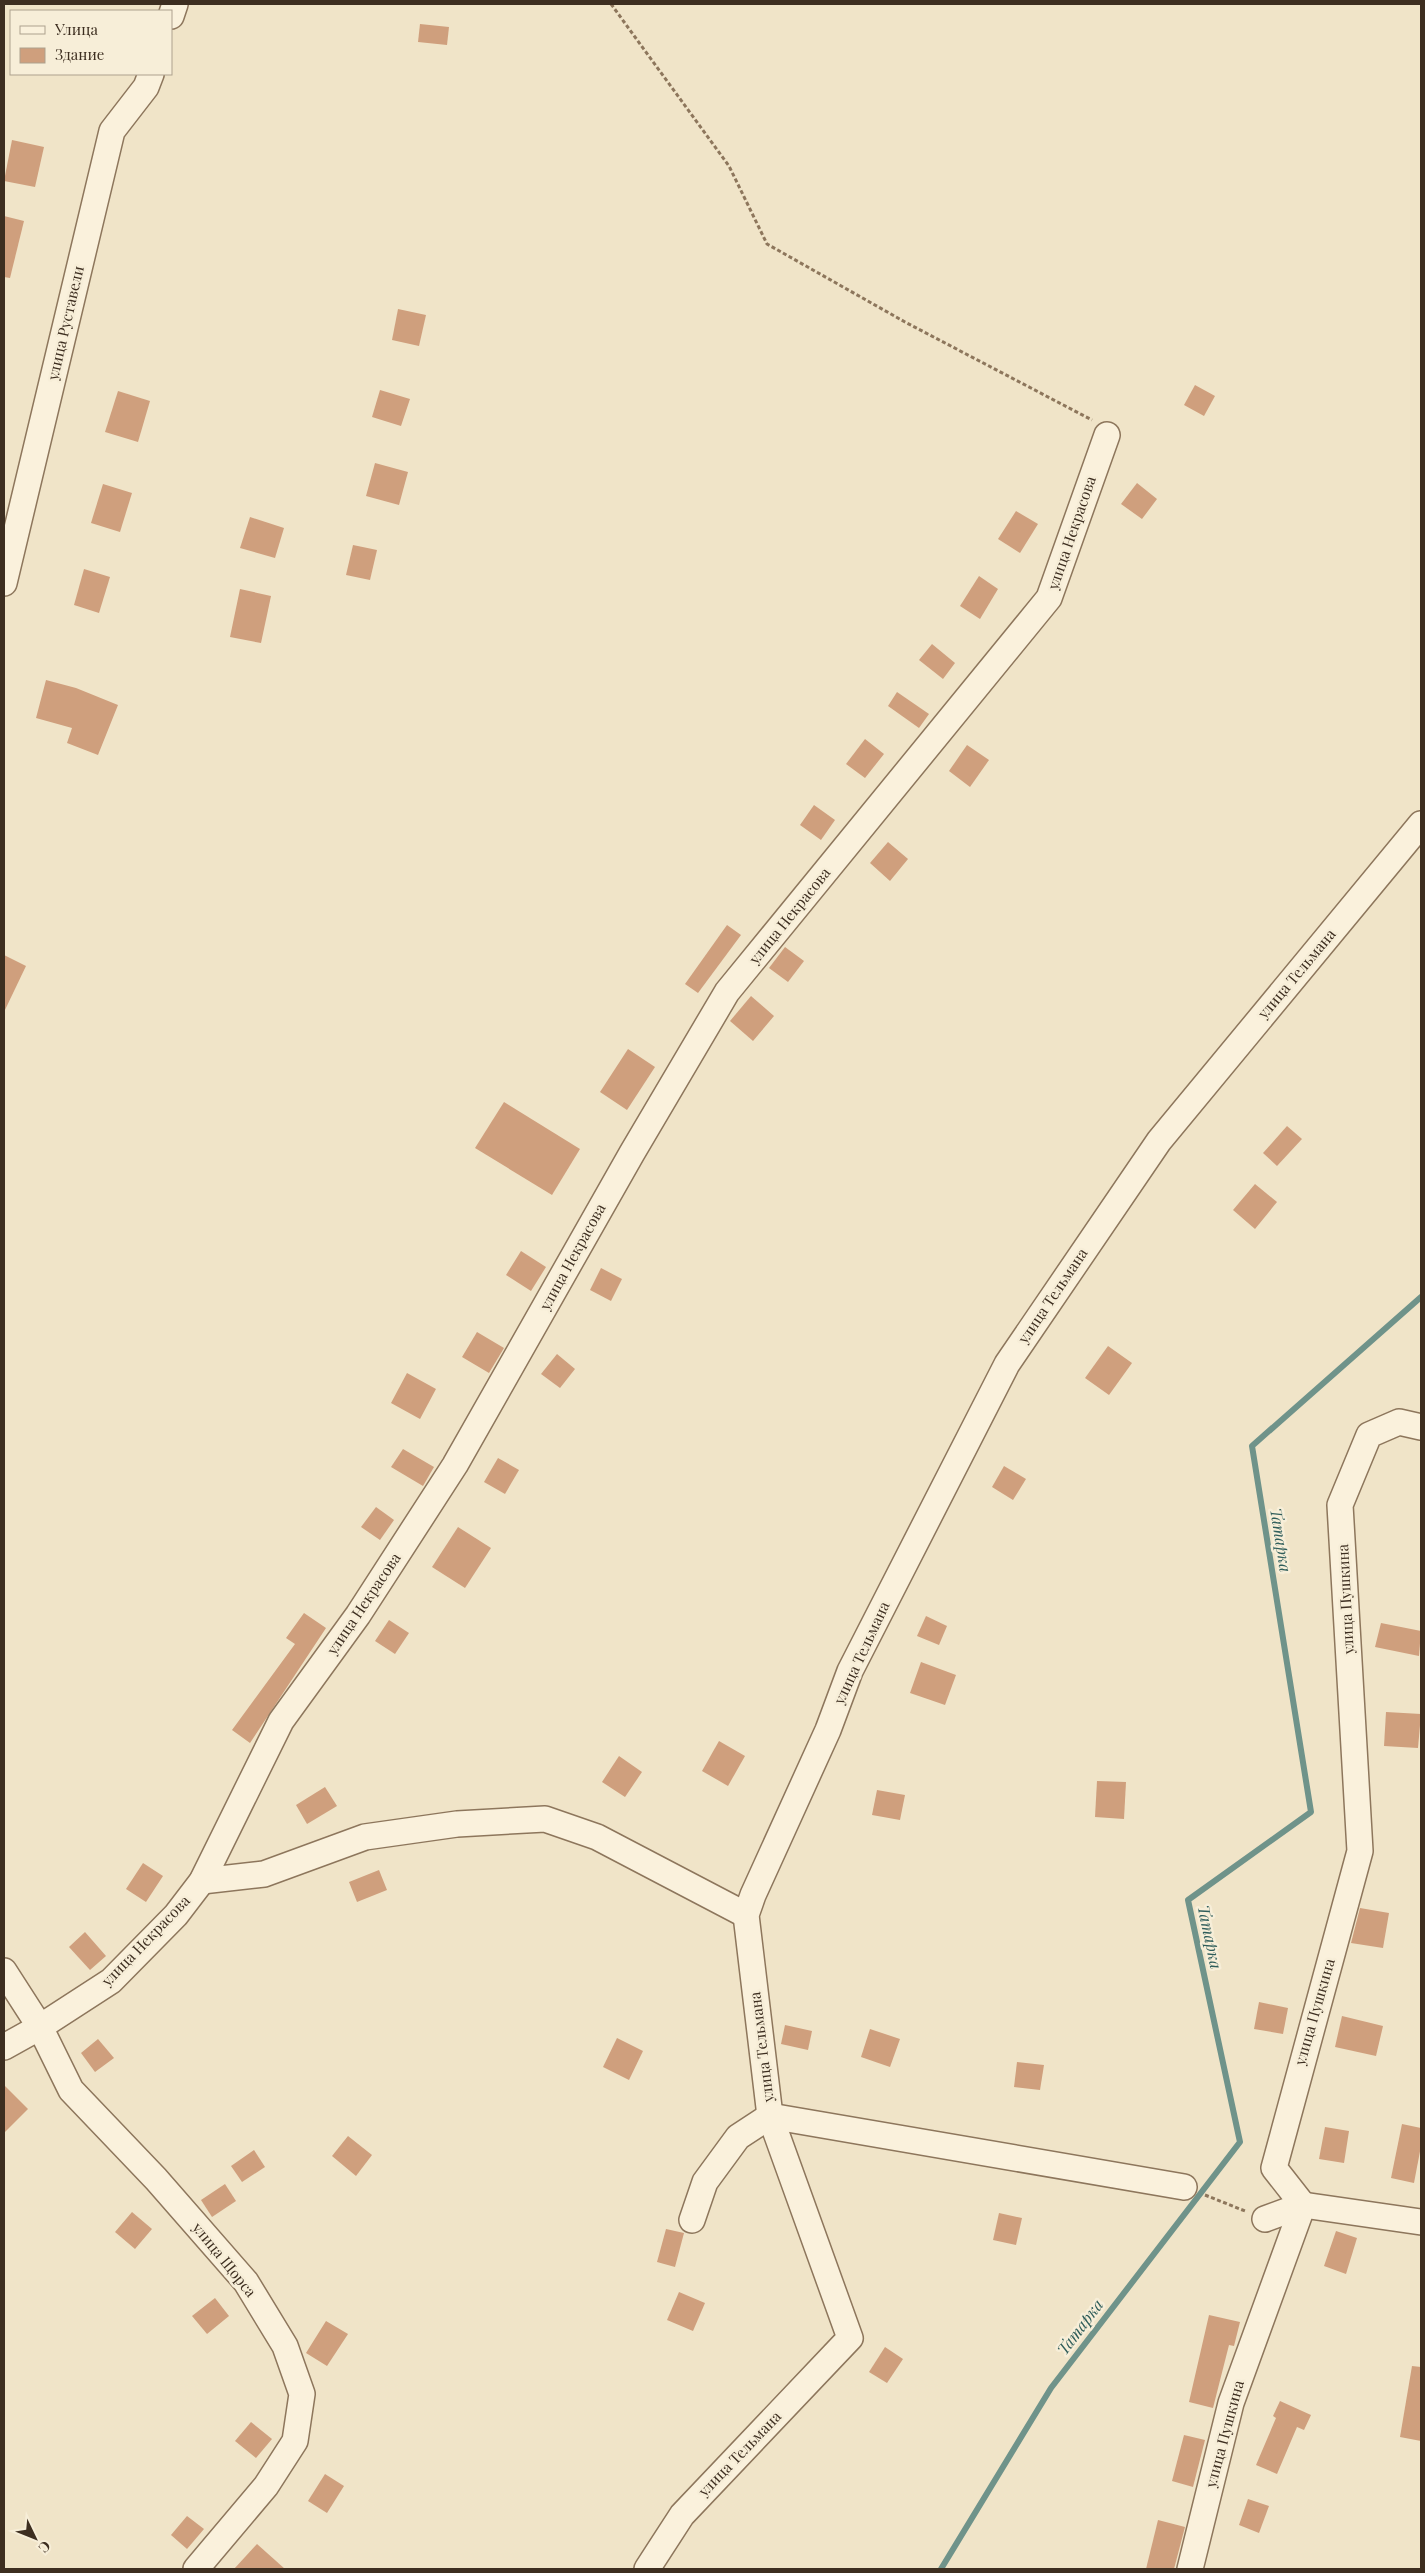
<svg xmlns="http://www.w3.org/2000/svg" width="1425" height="2573" viewBox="0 0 1425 2573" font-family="'Playfair Display',serif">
	<rect width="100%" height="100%" fill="#f0e4c8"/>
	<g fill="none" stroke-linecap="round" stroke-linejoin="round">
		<path stroke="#6f938a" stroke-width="6" d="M 941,2569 L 1051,2388 L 1240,2142 L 1188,1900 L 1311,1812 L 1252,1446 L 1421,1297"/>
	</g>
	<g fill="#cf9f7d">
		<path d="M 420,24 L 449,27 L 447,45 L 418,42 Z"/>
		<path d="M 12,140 L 44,147 L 35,187 L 4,181 Z"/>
		<path d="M 4,216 L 24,221 L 10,278 L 4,277 Z"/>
		<path d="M 398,309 L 426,315 L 419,346 L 392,340 Z"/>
		<path d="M 1195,385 L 1215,396 L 1204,416 L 1184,405 Z"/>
		<path d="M 380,390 L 410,399 L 401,426 L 372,417 Z"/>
		<path d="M 118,391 L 150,401 L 138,442 L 105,432 Z"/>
		<path d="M 375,463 L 408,472 L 399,505 L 366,496 Z"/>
		<path d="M 1137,483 L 1157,499 L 1142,519 L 1121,504 Z"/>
		<path d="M 103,484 L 132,493 L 120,532 L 91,523 Z"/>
		<path d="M 1016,511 L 1038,524 L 1020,553 L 998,539 Z"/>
		<path d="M 250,517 L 284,528 L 275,558 L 240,548 Z"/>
		<path d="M 353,545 L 377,550 L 370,580 L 346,575 Z"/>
		<path d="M 84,569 L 110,577 L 99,613 L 74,605 Z"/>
		<path d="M 979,576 L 998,589 L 980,619 L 960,606 Z"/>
		<path d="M 240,589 L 271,596 L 261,643 L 230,637 Z"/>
		<path d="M 932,644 L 955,663 L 943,679 L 919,660 Z"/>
		<path d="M 46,680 L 76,688 L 118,705 L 98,755 L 67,743 L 72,728 L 36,718 Z"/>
		<path d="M 897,692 L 929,714 L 919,728 L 888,706 Z"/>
		<path d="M 865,739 L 884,754 L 865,778 L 846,764 Z"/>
		<path d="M 967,745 L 989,760 L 970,787 L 949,771 Z"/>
		<path d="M 814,805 L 835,820 L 821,840 L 800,825 Z"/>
		<path d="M 888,842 L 908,859 L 890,881 L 870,863 Z"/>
		<path d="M 727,925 L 741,935 L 698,993 L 685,984 Z"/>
		<path d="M 785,947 L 804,961 L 788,982 L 769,968 Z"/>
		<path d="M 4,955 L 26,966 L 4,1012 Z"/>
		<path d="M 751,996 L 774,1016 L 753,1041 L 730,1021 Z"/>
		<path d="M 628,1049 L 655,1067 L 627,1110 L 600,1092 Z"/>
		<path d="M 504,1102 L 580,1149 L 552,1195 L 475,1148 Z"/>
		<path d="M 1287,1126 L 1302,1139 L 1277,1166 L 1263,1153 Z"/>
		<path d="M 1255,1184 L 1277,1202 L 1255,1229 L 1233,1210 Z"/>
		<path d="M 521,1251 L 546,1267 L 531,1291 L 506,1275 Z"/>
		<path d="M 601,1268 L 622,1279 L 611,1301 L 590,1290 Z"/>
		<path d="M 477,1332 L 504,1348 L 489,1373 L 462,1357 Z"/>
		<path d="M 1108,1346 L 1132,1363 L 1109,1395 L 1085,1378 Z"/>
		<path d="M 557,1354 L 575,1369 L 560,1388 L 541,1374 Z"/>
		<path d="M 407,1373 L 436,1389 L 420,1419 L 391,1403 Z"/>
		<path d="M 403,1449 L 434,1467 L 423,1486 L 391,1467 Z"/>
		<path d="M 498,1458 L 519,1470 L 505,1494 L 484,1482 Z"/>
		<path d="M 1004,1466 L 1026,1479 L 1013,1500 L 992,1487 Z"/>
		<path d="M 376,1507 L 394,1520 L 380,1540 L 361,1527 Z"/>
		<path d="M 458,1527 L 491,1548 L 465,1588 L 432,1567 Z"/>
		<path d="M 304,1613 L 326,1628 L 250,1743 L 232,1730 L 295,1644 L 286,1638 Z"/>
		<path d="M 926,1616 L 947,1626 L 939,1645 L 917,1636 Z"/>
		<path d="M 389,1620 L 409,1633 L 395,1654 L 375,1641 Z"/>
		<path d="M 1381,1623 L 1421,1631 L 1419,1656 L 1375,1647 Z"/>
		<path d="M 921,1662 L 956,1675 L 945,1705 L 910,1693 Z"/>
		<path d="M 1386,1712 L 1421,1714 L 1418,1748 L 1384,1746 Z"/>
		<path d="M 719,1741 L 745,1756 L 728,1786 L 702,1771 Z"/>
		<path d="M 619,1756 L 642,1772 L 625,1797 L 602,1782 Z"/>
		<path d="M 1097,1781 L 1126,1782 L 1124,1819 L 1095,1817 Z"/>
		<path d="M 325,1787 L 337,1806 L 307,1824 L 296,1805 Z"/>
		<path d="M 877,1790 L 905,1795 L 900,1820 L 872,1815 Z"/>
		<path d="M 143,1863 L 163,1876 L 146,1902 L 126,1889 Z"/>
		<path d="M 379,1870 L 387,1890 L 357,1902 L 349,1882 Z"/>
		<path d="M 1360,1908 L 1389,1913 L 1383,1948 L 1351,1943 Z"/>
		<path d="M 85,1932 L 106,1956 L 90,1970 L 69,1947 Z"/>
		<path d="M 1259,2002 L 1288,2008 L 1283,2034 L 1254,2029 Z"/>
		<path d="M 1342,2016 L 1383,2026 L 1376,2056 L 1335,2047 Z"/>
		<path d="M 785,2025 L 812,2031 L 808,2050 L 781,2044 Z"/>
		<path d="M 870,2029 L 900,2039 L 890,2067 L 861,2057 Z"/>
		<path d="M 617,2038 L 643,2051 L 629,2080 L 603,2067 Z"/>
		<path d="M 98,2039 L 114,2058 L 95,2072 L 81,2053 Z"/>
		<path d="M 1017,2062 L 1044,2065 L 1040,2090 L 1014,2087 Z"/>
		<path d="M 4,2085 L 28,2109 L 4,2133 Z"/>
		<path d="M 1402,2124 L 1421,2128 L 1421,2146 L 1414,2183 L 1391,2178 Z"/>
		<path d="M 1325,2127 L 1349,2131 L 1344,2163 L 1319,2159 Z"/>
		<path d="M 348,2136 L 372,2155 L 356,2176 L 332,2156 Z"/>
		<path d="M 254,2150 L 265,2167 L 242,2182 L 231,2166 Z"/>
		<path d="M 225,2184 L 236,2201 L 212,2217 L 201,2200 Z"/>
		<path d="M 132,2212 L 152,2229 L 135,2249 L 115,2232 Z"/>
		<path d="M 999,2213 L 1022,2218 L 1016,2245 L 993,2240 Z"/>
		<path d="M 666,2229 L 684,2233 L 675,2267 L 657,2262 Z"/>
		<path d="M 1336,2231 L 1357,2238 L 1346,2274 L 1324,2266 Z"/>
		<path d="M 679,2292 L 705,2303 L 693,2331 L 667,2320 Z"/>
		<path d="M 215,2298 L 229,2316 L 207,2334 L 192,2316 Z"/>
		<path d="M 1209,2315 L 1240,2322 L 1234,2346 L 1229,2345 L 1213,2408 L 1189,2402 Z"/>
		<path d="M 326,2321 L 348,2334 L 327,2366 L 306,2353 Z"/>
		<path d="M 885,2347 L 903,2359 L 887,2383 L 869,2372 Z"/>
		<path d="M 1412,2366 L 1421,2367 L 1421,2441 L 1400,2437 Z"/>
		<path d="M 1280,2401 L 1311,2415 L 1304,2430 L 1297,2427 L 1277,2474 L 1256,2465 L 1276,2418 L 1273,2416 Z"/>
		<path d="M 251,2422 L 272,2439 L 256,2458 L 235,2441 Z"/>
		<path d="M 1184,2435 L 1205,2440 L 1193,2487 L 1172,2481 Z"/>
		<path d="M 325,2474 L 344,2486 L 327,2513 L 308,2501 Z"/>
		<path d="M 1248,2499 L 1269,2506 L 1259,2533 L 1239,2525 Z"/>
		<path d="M 187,2516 L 204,2529 L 187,2549 L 171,2535 Z"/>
		<path d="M 1158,2520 L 1185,2527 L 1174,2569 L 1146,2569 Z"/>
		<path d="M 257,2544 L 285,2569 L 234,2569 Z"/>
	</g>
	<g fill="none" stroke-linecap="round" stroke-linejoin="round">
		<defs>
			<g id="minor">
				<path d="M 171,16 L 175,4"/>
				<path d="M 4,583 L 112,131 L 146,87 L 151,74"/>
				<path d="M 202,1881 L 264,1874 L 365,1837 L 457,1824 L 545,1819 L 597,1837 L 746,1915"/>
				<path d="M 4,1971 L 40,2027 L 71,2090 L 156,2179 L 246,2282 L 285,2346 L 302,2394 L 295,2441 L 266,2486 L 196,2569"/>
				<path d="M 4,2047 L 40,2027 L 111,1981 L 176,1915 L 202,1881 L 281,1721 L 358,1615 L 455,1465 L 632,1153 L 727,992 L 1049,598 L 1107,435"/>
				<path d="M 1265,2219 L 1303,2205 L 1421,2222"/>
				<path d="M 692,2220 L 705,2182 L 738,2137 L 770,2116 L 1184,2187"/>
				<path d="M 647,2569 L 682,2515 L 850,2338 L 770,2116 L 746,1915 L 753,1895 L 828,1730 L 850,1671 L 1007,1364 L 1159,1141 L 1421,824"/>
				<path d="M 1190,2569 L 1231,2403 L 1303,2205 L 1274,2168 L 1360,1851 L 1340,1505 L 1369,1435 L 1399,1422 L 1421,1427"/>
			</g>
		</defs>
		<use href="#minor" stroke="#8d765c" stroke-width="28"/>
		<g stroke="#8d765c" stroke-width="3" stroke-dasharray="4 2.5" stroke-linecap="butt">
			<path d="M 611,4 L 729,166 L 767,244 L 905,322 L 1092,420"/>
			<path d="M 1205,2195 L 1245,2211"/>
		</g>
		<use href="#minor" stroke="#faf1dc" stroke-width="25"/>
	</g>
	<g text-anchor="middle" stroke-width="5" stroke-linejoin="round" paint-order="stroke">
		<g font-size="15" fill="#3d2e20" stroke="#f7eed8">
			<text transform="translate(66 323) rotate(-77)" y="5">улица Руставели</text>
			<text transform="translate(1072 533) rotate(-71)" y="5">улица Некрасова</text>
			<text transform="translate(790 916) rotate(-51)" y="5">улица Некрасова</text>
			<text transform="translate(1297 974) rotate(-50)" y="5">улица Тельмана</text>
			<text transform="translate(573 1257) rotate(-61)" y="5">улица Некрасова</text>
			<text transform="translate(1053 1296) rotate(-56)" y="5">улица Тельмана</text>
			<text transform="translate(1346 1599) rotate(-93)" y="5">улица Пушкина</text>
			<text transform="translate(364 1604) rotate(-56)" y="5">улица Некрасова</text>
			<text transform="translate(862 1653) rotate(-65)" y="5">улица Тельмана</text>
			<text transform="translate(146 1941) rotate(-46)" y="5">улица Некрасова</text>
			<text transform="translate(1315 2012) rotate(-74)" y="5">улица Пушкина</text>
			<text transform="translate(762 2047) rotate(-97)" y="5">улица Тельмана</text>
			<text transform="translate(224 2260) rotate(51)" y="5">улица Щорса</text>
			<text transform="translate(1225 2434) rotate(-75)" y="5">улица Пушкина</text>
			<text transform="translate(740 2454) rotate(-46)" y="5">улица Тельмана</text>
		</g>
		<g font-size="16" font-style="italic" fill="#2f5d5a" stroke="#f7eed8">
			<text transform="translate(1281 1540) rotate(81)" y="6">Татарка</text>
			<text transform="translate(1210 1937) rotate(78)" y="6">Татарка</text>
			<text transform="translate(1080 2327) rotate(-53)" y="6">Татарка</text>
		</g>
	</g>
	<rect width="1425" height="2573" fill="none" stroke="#3d2e20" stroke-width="10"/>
	<rect x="10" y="10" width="162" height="65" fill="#f7eed8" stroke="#ada18e"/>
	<rect x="20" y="26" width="25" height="8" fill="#faf1dc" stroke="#ada18e"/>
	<text x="55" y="35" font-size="15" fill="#3d2e20">Улица</text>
	<rect x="20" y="48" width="25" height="15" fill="#cf9f7d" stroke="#ada18e"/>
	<text x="55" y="60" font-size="15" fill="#3d2e20">Здание</text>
	<g transform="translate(35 2538) rotate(133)" stroke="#f7eed8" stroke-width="4" paint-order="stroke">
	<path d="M0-4L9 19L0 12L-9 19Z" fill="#3d2e20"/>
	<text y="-8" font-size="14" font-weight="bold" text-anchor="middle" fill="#3d2e20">С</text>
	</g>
</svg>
